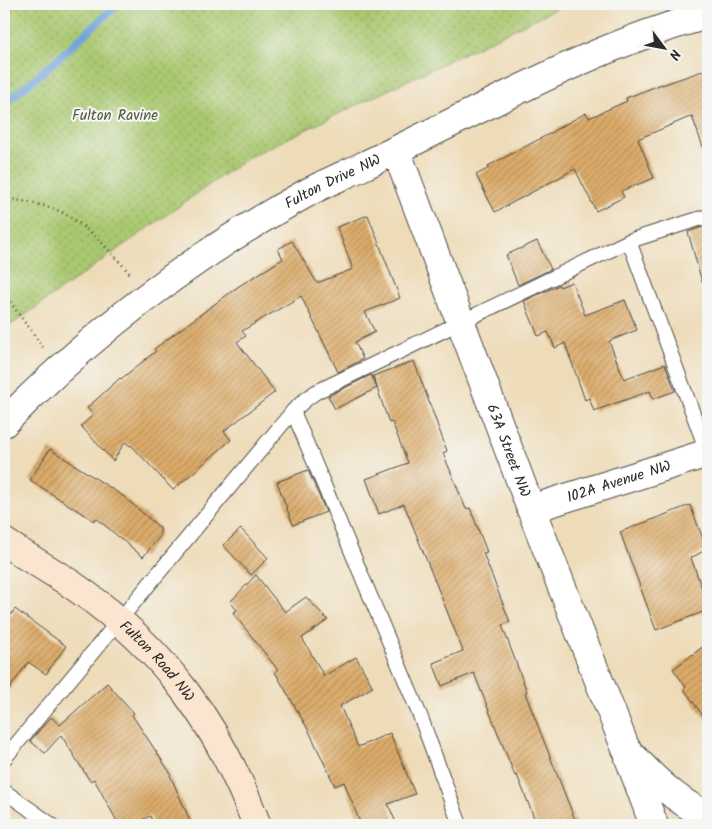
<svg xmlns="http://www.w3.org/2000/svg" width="712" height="829" viewBox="0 0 712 829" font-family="Kalam,sans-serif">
	<defs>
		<pattern id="park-dots" width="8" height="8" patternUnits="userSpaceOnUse" patternTransform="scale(1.25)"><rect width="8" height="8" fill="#a9c870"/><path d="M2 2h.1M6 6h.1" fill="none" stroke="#8aa35c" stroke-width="1.8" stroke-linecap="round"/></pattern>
		<pattern id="building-hatch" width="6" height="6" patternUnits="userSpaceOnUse" patternTransform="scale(1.25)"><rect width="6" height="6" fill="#dcac6a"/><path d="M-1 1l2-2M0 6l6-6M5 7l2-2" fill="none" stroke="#b38c57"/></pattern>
	</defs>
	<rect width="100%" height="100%" fill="#f6f6f2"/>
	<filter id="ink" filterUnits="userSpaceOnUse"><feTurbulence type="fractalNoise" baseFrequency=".02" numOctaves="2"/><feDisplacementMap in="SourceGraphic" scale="10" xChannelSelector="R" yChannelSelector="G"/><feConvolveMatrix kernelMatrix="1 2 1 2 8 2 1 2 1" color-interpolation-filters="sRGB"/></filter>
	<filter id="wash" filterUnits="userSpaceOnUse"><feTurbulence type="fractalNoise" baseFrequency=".0096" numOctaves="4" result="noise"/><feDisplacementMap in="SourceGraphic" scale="20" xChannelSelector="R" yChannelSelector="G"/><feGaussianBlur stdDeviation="1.12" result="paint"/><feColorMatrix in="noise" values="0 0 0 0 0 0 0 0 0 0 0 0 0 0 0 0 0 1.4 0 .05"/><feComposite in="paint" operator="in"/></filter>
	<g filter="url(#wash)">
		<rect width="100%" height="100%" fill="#eedcb9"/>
		<path fill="url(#park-dots)" stroke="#6a7a4e" d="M 4,4 L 566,4 L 247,158 L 4,330 Z"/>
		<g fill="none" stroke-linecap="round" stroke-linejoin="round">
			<path stroke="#6da2da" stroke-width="8" d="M 4,103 C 45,74 80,36 119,4"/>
		</g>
		<g id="blocks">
			<g fill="url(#building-hatch)">
				<path d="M 708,69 L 708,152 L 705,153 L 692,116 L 638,139 L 654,178 L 621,191 L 624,197 L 596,211 L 575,169 L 495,212 L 476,175 L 489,168 L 488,166 L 553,132 L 553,131 L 586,113 L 589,118 L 627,101 L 626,98 L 662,84 L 662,85 Z"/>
				<path d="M 368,215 L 400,298 L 365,312 L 375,332 L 355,342 L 363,359 L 338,372 L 301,296 L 242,331 L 246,336 L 237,342 L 275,392 L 224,431 L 231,440 L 173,490 L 131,445 L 130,446 L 125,442 L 113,461 L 81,426 L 93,415 L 87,408 L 120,378 L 121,379 L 156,351 L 154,349 L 239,286 L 283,259 L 278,249 L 292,241 L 317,283 L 353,269 L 337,227 Z"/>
				<path d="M 708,225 L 708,281 L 702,282 L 688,232 Z"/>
				<path d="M 537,241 L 551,269 L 518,285 L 506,255 Z"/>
				<path d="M 572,282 L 585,315 L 625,300 L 637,330 L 609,341 L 624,379 L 665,364 L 675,391 L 653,399 L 650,391 L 594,411 L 589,398 L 585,400 L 565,343 L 555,348 L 548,332 L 538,336 L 524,301 L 559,285 L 560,287 Z"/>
				<path d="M 414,361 L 447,451 L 443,453 L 466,509 L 470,508 L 487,552 L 483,553 L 510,622 L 502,625 L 527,692 L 525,693 L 577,825 L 537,825 L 517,775 L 515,776 L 474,673 L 442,686 L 433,663 L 463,651 L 404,504 L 379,514 L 366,479 L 408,463 L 392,422 L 389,423 L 373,376 Z"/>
				<path d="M 371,375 L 377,388 L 335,409 L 328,396 Z"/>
				<path d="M 50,449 L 123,496 L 160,528 L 160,536 L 143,557 L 96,518 L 94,521 L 30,480 Z"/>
				<path d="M 308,470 L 326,512 L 293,525 L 277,482 Z"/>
				<path d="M 690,505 L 707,549 L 691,558 L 708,605 L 708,610 L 656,630 L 620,532 Z"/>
				<path d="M 241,529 L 268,558 L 251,575 L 223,545 Z"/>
				<path d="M 256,575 L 285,612 L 306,597 L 328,620 L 302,638 L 324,676 L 356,657 L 373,687 L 340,706 L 358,747 L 390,733 L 415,794 L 388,804 L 397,825 L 361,825 L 344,782 L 335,786 L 309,731 L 275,672 L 278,670 L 233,613 L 237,610 L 230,602 Z"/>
				<path d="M 15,609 L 66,646 L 46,674 L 28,662 L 4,697 L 4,625 Z"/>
				<path d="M 708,643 L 708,723 L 684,689 L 686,687 L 673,669 Z"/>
				<path d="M 107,683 L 134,713 L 132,715 L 171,774 L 170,775 L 192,825 L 154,825 L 150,816 L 133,825 L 119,825 L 94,779 L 90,781 L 61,735 L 45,753 L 30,741 L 51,717 L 60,725 Z"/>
			</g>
		</g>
	</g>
	<g filter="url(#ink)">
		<use href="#blocks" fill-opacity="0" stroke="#484640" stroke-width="1"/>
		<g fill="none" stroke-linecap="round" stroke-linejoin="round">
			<defs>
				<g id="lane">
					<path d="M 629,241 L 708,454"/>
					<path d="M 293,411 L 421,718 L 460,825"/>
					<path d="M 4,759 L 293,411 L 305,400 L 316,392 L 629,241 L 708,216"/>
					<path d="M 4,791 L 52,825"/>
				</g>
				<g id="street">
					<path id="s1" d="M 396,150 L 531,509 L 626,749 C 650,775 675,801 708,816"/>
					<path id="s2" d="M 4,423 C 93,332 194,255 305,194 C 323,184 342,176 361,167 C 393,152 425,136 457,120 C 538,80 620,38 708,15"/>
					<path id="s3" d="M 531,509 L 708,453"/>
					<path d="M 629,758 L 654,825"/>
				</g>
				<g id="secondary">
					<path id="s4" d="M 4,542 C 28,558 54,572 78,589 C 166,650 219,726 257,825"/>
				</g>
			</defs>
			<use href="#lane" stroke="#484640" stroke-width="16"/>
			<use href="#street" stroke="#484640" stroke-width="30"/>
			<use href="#secondary" stroke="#484640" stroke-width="30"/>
			<g stroke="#484640" stroke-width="3" stroke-dasharray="1 4" stroke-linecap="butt">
				<path d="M 4,18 L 14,4"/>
				<path d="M 4,198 C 20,201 38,203 54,209 C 81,218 112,253 131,275"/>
				<path d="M 4,294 L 43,347"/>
			</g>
			<use href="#lane" stroke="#fff" stroke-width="14"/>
			<use href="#street" stroke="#fff" stroke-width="28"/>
			<use href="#secondary" stroke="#fce5d0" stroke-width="28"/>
		</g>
	</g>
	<g text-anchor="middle" stroke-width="4" stroke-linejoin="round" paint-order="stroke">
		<g font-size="15" fill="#515a40" stroke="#f6f6f2">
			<text x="115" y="120">Fulton Ravine</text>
		</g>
		<g font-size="15" fill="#2b2b2b" stroke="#f6f6f2">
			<text dy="5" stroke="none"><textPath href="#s2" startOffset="410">Fulton Drive NW</textPath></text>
			<text dy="5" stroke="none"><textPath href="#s1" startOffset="321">63A Street NW</textPath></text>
			<text dy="5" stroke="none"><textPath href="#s3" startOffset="92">102A Avenue NW</textPath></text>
			<text dy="5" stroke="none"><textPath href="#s4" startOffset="195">Fulton Road NW</textPath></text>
		</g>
	</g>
	<rect width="712" height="829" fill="none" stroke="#f6f6f2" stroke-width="20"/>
	<g transform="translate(664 48) rotate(122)" stroke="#f6f6f2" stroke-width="4" paint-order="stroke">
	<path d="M0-4L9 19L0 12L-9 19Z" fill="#2b2b2b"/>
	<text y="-8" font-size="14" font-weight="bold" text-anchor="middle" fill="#2b2b2b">N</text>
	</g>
</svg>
